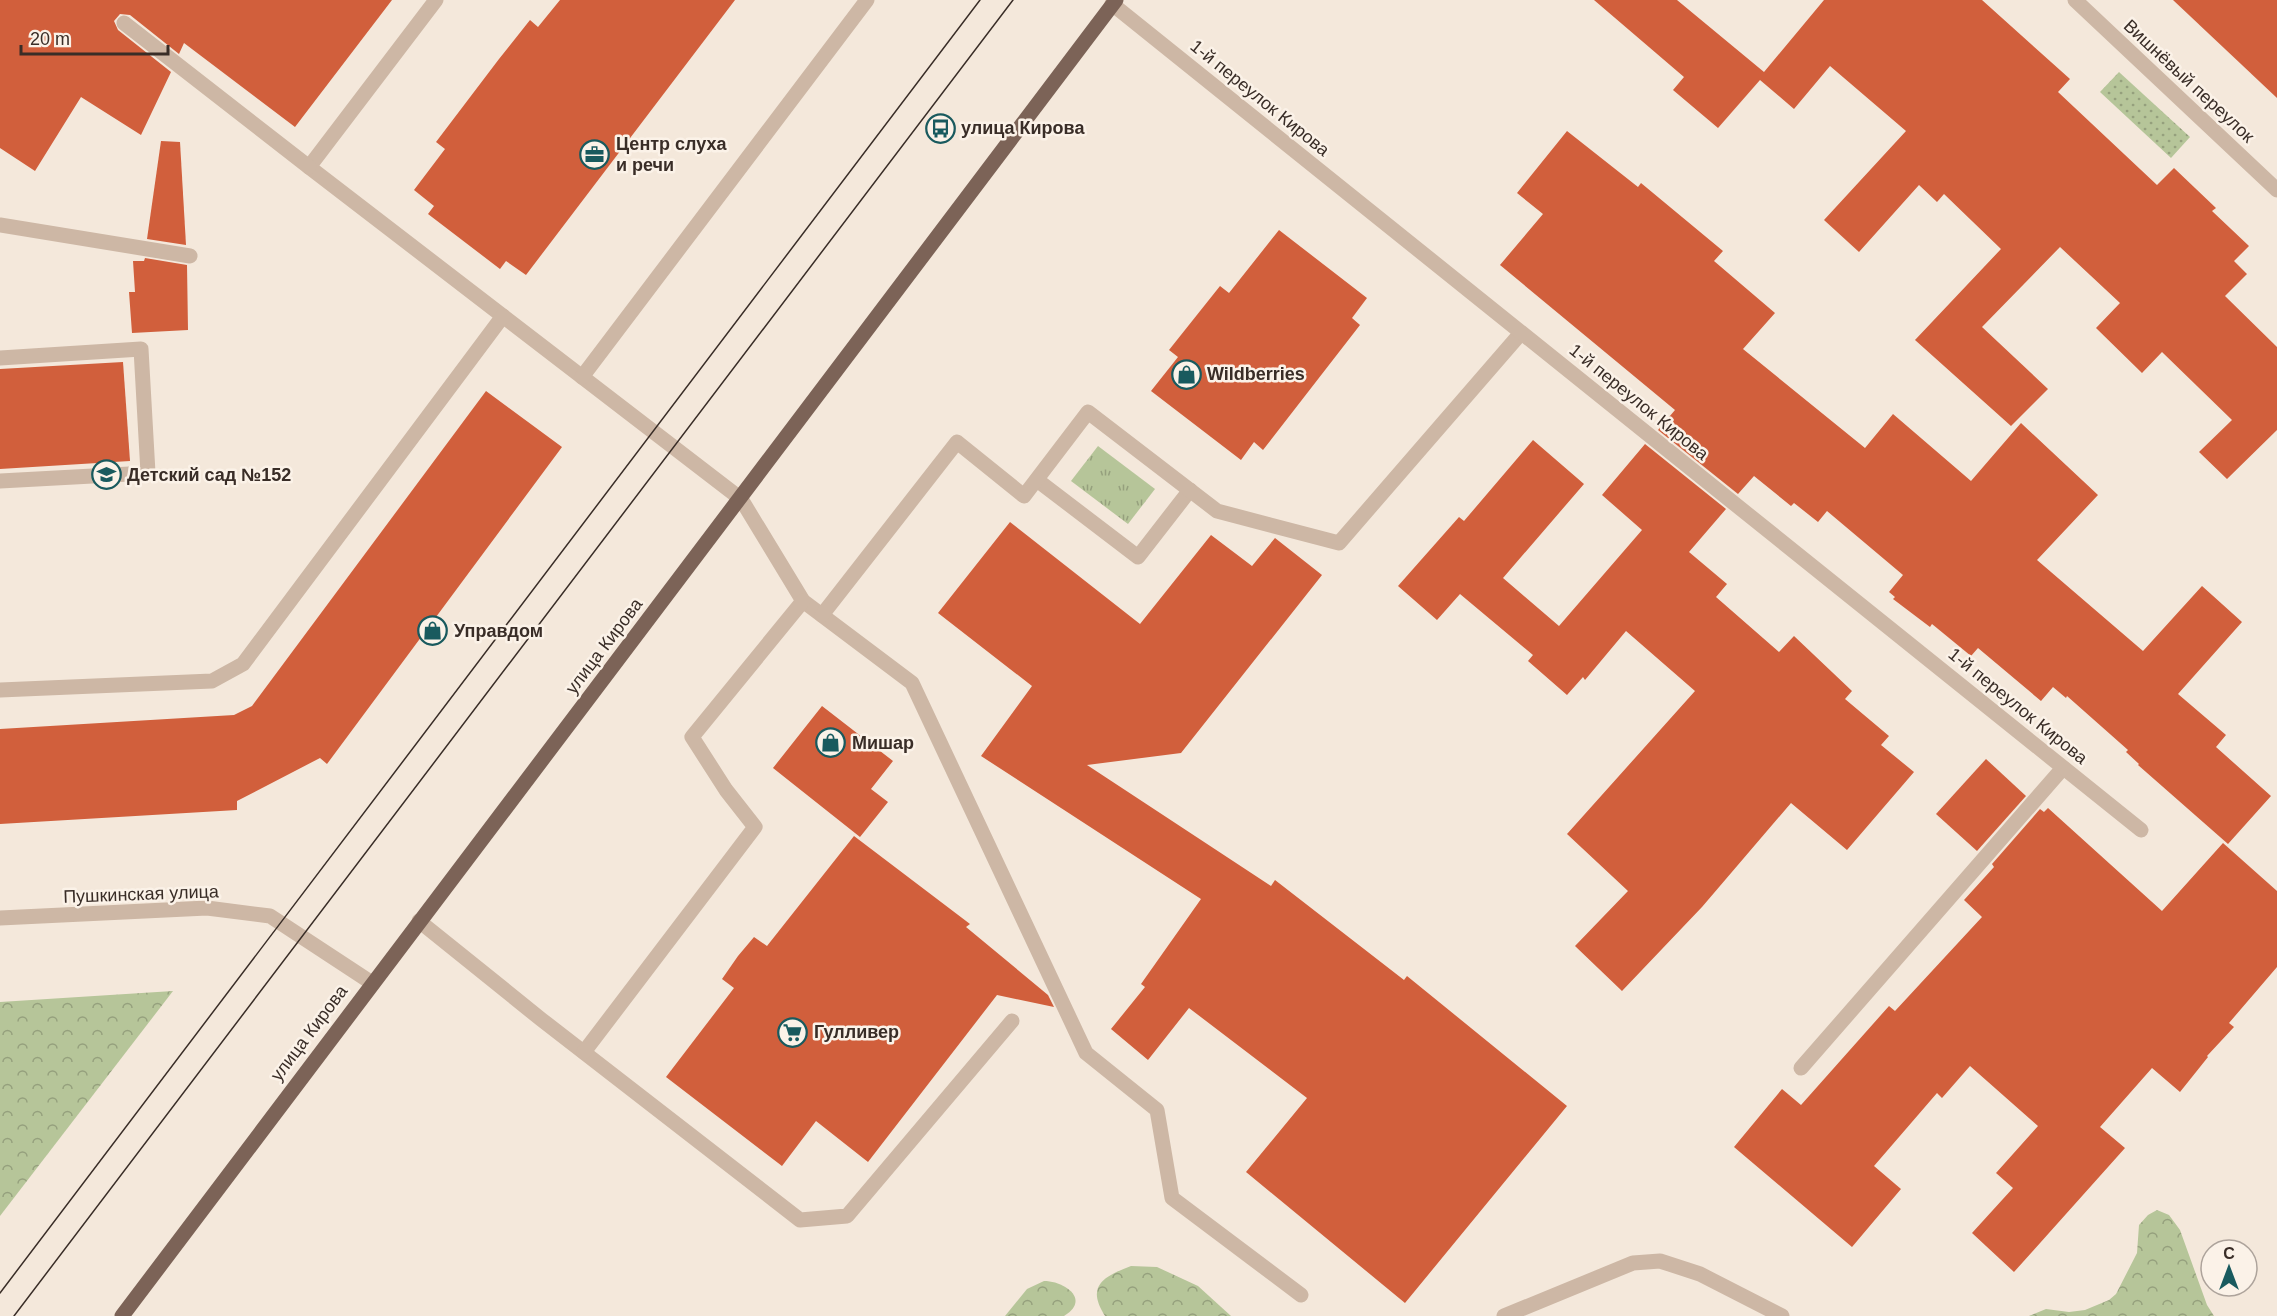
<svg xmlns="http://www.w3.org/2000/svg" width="2277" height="1316" viewBox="0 0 2277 1316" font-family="Helvetica,sans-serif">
	<defs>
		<pattern id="grass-dots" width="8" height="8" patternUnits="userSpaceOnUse" patternTransform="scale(1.5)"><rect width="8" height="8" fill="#b6c599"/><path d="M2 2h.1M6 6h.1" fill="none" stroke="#95a07d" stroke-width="1.8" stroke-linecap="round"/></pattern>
		<pattern id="forest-crowns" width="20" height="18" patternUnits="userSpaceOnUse" patternTransform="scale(1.5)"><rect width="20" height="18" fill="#b6c599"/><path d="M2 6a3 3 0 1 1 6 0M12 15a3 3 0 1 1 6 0" fill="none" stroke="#95a07d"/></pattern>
		<pattern id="park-tufts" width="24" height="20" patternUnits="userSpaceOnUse" patternTransform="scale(1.5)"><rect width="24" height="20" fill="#b6c599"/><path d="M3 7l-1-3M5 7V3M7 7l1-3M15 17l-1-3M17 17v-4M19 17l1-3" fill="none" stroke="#95a07d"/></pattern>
	</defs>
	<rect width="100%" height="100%" fill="#f4e8db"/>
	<path fill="url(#grass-dots)" d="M 2119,72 L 2190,137 L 2171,158 L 2100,92 Z"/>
	<g fill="url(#forest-crowns)">
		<path d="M 173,991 L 0,1216 L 0,1002 Z"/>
		<path d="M 2157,1210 L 2169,1215 L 2180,1230 L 2207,1305 L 2214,1316 L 2029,1316 L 2046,1309 L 2069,1312 L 2085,1310 L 2109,1300 L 2116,1294 L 2137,1253 L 2139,1225 L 2148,1215 Z"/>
		<path d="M 1131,1266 L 1157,1267 L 1198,1286 L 1231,1316 L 1105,1316 C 1085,1285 1105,1276 1131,1266 Z"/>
		<path d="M 1044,1281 C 1065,1281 1091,1300 1064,1316 L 1005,1316 L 1027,1289 Z"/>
	</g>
	<path fill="url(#park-tufts)" d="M 1098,446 L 1155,489 L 1128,524 L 1071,481 Z"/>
	<g fill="#d15f3c">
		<path d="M 0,0 L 392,0 L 295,127 L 184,43 L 179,54 L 130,15 L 120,14 L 114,21 L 118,30 L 171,72 L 141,135 L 81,97 L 35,171 L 0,148 Z"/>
		<path d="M 560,0 L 735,0 L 526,275 L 506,261 L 500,269 L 428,214 L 434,206 L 414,190 L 445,149 L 436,142 L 499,59 L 530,20 L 538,27 Z"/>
		<path d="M 1594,0 L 1677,0 L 1764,72 L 1824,0 L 1982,0 L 2070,79 L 2058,92 L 2157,185 L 2174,168 L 2216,208 L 2212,211 L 2249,246 L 2234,261 L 2247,274 L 2225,296 L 2277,347 L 2277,430 L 2227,479 L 2199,452 L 2232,420 L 2162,352 L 2142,373 L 2096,328 L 2120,303 L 2060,247 L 1982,327 L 2048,389 L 2011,426 L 1915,340 L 2001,249 L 1944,194 L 1937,202 L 1919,185 L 1859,252 L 1824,220 L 1906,131 L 1830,66 L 1794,109 L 1760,80 L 1718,128 L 1673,90 L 1684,77 Z"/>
		<path d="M 2173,0 L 2277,0 L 2277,98 Z"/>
		<path d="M 1567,131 L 1638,187 L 1641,183 L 1723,251 L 1714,261 L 1775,313 L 1743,349 L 1865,448 L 1893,414 L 1971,481 L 2021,423 L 2098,495 L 2037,560 L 2143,651 L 2202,586 L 2242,622 L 2178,694 L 2226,735 L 2216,747 L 2271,796 L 2228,844 L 2138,765 L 2139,764 L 2126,752 L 2128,750 L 2067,696 L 2066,698 L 2053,687 L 2041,701 L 1978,648 L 1971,656 L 1932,624 L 1930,627 L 1893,599 L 1895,597 L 1889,592 L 1903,575 L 1827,511 L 1818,522 L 1794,503 L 1791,506 L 1754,476 L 1738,494 L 1658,430 L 1675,410 L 1500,265 L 1543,214 L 1517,193 Z"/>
		<path d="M 161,141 L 180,142 L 186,245 L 147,239 Z"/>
		<path d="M 1279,230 L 1367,298 L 1352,318 L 1360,325 L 1263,450 L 1254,442 L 1241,460 L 1151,391 L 1178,357 L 1169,350 L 1220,286 L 1229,293 Z"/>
		<path d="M 145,258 L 187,265 L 188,330 L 132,333 L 129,292 L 135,292 L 133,261 L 144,261 Z"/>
		<path d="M 123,362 L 130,461 L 0,469 L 0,369 Z"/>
		<path d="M 486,391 L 562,447 L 327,764 L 320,758 L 237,801 L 237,810 L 0,824 L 0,729 L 234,715 L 252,706 Z"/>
		<path d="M 1533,440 L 1584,484 L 1503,578 L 1559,626 L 1642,530 L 1602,495 L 1645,444 L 1726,509 L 1689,552 L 1727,584 L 1716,597 L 1779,652 L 1794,636 L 1852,691 L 1845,699 L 1889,736 L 1881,745 L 1914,772 L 1847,850 L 1791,803 L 1702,907 L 1622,991 L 1575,946 L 1628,891 L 1567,834 L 1695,691 L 1626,631 L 1585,680 L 1583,677 L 1567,695 L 1528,661 L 1533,655 L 1460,594 L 1437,620 L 1398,586 L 1459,517 L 1464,521 Z"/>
		<path d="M 1010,522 L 1140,624 L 1211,535 L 1252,566 L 1275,538 L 1322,575 L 1181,753 L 1087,765 L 1271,886 L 1275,880 L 1404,980 L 1407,976 L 1567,1106 L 1405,1303 L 1246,1172 L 1307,1098 L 1189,1008 L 1148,1060 L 1111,1029 L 1145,987 L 1141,984 L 1201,899 L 981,756 L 1032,686 L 938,613 Z"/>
		<path d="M 822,706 L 893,761 L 871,789 L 888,802 L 860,837 L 773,768 Z"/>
		<path d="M 1986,759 L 2026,796 L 1977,851 L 1936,814 Z"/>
		<path d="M 2048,808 L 2162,911 L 2223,843 L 2277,891 L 2277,967 L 2229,1023 L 2234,1027 L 2207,1056 L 2208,1057 L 2180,1092 L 2152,1068 L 2100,1127 L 2125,1148 L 2014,1272 L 1972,1233 L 2013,1188 L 1996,1173 L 2038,1126 L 1970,1066 L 1942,1098 L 1937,1093 L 1874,1166 L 1901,1189 L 1852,1247 L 1734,1147 L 1782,1089 L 1801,1105 L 1889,1006 L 1895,1011 L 1982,917 L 1964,900 L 1994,867 L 1992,864 L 2040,809 L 2044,812 Z"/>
		<path d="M 854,836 L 970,924 L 966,927 L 1048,995 L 1054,1007 L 997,995 L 868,1162 L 816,1121 L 782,1166 L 666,1077 L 734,988 L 722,979 L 738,956 L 754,937 L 767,946 Z"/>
	</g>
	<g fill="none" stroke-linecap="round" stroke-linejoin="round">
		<g stroke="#cdb7a5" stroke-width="15">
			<path d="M 436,0 L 309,167 L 741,499 L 803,601 L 912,683 L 1086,1053 L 1157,1110 L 1172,1198 L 1301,1295"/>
			<path d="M 124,23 L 309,167"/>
			<path d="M 0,225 L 190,256"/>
			<path d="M 0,358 L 141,349 L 148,473 L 0,481"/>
			<path d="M 582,377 L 867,0"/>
			<path d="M 1037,480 L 1138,557 L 1190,490"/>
			<path d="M 822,615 L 957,442 L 1024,496 L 1088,412 L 1217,511 L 1339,543 L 1521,333"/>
			<path d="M 0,690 L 212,681 L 243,664 L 503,316"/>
			<path d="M 419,921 L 542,1020 L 800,1220 L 847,1216 L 1012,1021"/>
			<path d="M 584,1052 L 755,827 L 726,790 L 692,737 L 803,601"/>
			<path d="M 1801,1068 L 2063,768"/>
			<path d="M 1504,1316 L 1633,1263 L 1660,1261 L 1700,1274 L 1782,1316"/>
		</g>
		<g stroke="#cdb7a5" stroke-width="15">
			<path d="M 2075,0 L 2277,190"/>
			<path d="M 1112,4 L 2141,830"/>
			<path d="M 0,918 L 207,908 L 270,916 L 372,983"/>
		</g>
		<path stroke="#7c6357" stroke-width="15" d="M 122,1316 L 1116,0"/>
		<g stroke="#392d27" stroke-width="1.5">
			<path d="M 0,1293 L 980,0"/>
			<path d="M 14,1316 L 1013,0"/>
		</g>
	</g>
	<defs>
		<symbol id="bus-ring" viewBox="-11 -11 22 22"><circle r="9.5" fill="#fbf2e8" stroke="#195a5e" stroke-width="1.5"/><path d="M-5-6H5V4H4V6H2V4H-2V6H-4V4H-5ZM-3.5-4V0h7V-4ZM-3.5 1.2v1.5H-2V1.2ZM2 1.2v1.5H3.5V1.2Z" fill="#195a5e"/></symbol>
		<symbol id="office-ring" viewBox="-11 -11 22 22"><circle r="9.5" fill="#fbf2e8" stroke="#195a5e" stroke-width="1.5"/><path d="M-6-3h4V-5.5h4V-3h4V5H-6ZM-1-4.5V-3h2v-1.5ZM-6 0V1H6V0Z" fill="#195a5e"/></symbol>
		<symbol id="shop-ring" viewBox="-11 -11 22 22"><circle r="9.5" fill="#fbf2e8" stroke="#195a5e" stroke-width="1.5"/><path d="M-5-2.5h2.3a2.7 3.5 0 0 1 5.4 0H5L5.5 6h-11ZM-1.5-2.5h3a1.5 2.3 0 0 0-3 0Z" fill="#195a5e"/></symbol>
		<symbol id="school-ring" viewBox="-11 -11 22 22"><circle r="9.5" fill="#fbf2e8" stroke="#195a5e" stroke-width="1.5"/><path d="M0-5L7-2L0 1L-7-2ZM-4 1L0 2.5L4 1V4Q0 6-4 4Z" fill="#195a5e"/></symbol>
		<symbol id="supermarket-ring" viewBox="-11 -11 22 22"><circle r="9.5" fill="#fbf2e8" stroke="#195a5e" stroke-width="1.5"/><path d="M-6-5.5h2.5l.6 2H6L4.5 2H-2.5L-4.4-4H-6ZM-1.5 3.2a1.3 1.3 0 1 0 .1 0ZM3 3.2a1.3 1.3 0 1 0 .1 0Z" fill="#195a5e"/></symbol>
	</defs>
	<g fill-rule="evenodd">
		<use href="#bus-ring" x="924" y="112" width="33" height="33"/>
		<use href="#office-ring" x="578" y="138" width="33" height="33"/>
		<use href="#shop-ring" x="1170" y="358" width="33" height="33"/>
		<use href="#school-ring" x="90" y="458" width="33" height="33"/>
		<use href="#shop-ring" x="416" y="614" width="33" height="33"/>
		<use href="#shop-ring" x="814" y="726" width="33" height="33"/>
		<use href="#supermarket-ring" x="776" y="1016" width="33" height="33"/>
	</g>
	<g text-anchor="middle" stroke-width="5" stroke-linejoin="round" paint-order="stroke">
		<g font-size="18" fill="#392d27" stroke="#fbf2e8">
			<text transform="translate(2189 81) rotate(43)" y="6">Вишнёвый переулок</text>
			<text transform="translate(1260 98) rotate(39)" y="6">1-й переулок Кирова</text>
			<text transform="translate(1639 402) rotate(39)" y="6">1-й переулок Кирова</text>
			<text transform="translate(604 646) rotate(-53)" y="6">улица Кирова</text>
			<text transform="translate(2018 706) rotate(39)" y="6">1-й переулок Кирова</text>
			<text transform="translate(141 894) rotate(-2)" y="6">Пушкинская улица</text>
			<text transform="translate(309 1033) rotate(-53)" y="6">улица Кирова</text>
		</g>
		<g font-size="18" font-weight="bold" fill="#392d27" stroke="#fbf2e8" text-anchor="start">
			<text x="961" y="134">улица Кирова</text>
			<text x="616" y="150">Центр слуха<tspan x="616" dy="21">и речи</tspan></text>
			<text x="1207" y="380">Wildberries</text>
			<text x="127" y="481">Детский сад №152</text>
			<text x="454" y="637">Управдом</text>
			<text x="852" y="749">Мишар</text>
			<text x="814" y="1038">Гулливер</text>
		</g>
	</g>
	<g transform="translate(2229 1268)"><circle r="28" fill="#fbf2e8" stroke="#ada39b" stroke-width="1.5"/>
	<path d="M0-4.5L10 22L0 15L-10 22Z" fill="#195a5e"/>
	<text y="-9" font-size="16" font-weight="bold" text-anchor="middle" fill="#392d27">С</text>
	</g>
	<path d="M21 45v9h147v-9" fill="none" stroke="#392d27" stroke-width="3"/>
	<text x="30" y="45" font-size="18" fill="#392d27" stroke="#fbf2e8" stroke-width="4.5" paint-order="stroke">20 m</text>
</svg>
